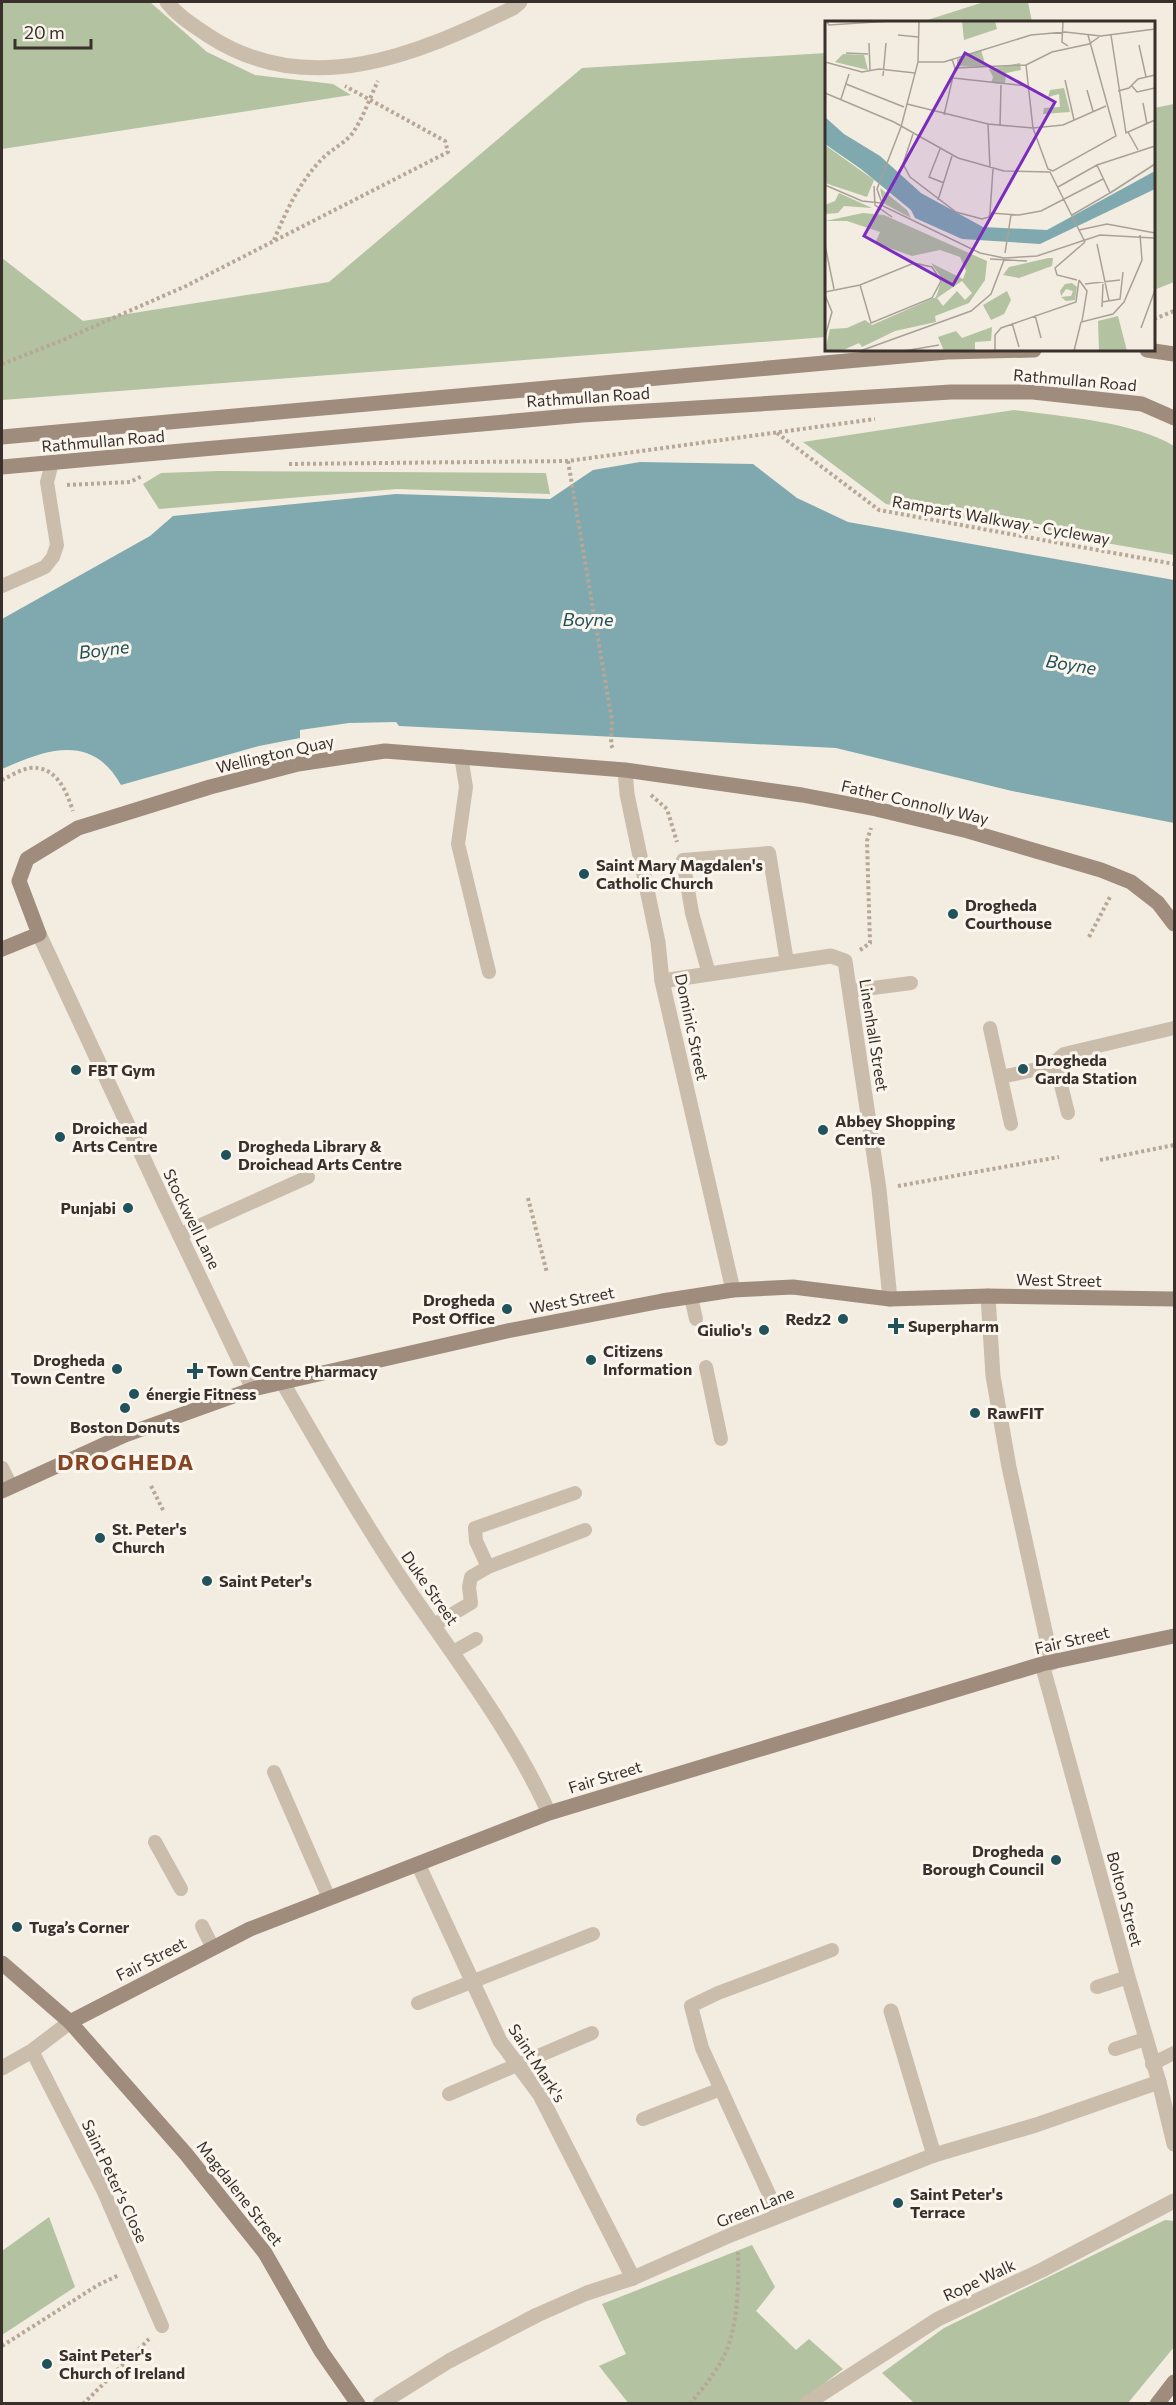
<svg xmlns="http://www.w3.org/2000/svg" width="1176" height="2405" viewBox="0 0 1176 2405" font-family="Commissioner,sans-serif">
	<rect width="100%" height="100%" fill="#f3ece0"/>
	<g fill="#b3c2a0">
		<path d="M 2,2 L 150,2 L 207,52 L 255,75 L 333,84 L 351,95 L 2,149 Z"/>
		<path d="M 984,2 L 1028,2 L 1032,22 L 921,22 Z"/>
		<path d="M 826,53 L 826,337 L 2,400 L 2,258 L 83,321 L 329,282 L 582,68 Z"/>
		<path d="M 1174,104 L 1174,282 L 1154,290 L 1154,108 Z"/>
		<path d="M 1014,410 C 1059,416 1136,422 1174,446 L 1174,555 L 886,504 L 803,442 Z"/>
		<path d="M 219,471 L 546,473 L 550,494 L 397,489 L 159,509 L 143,484 L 161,473 Z"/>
		<path d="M 49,2217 L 75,2287 L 2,2335 L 2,2251 Z"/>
		<path d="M 1165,2220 L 1174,2221 L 1174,2347 L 1128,2403 L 914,2403 L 882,2373 L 944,2328 Z"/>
		<path d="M 752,2245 L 775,2287 L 756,2311 L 796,2350 L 809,2339 L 843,2369 L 799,2403 L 629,2404 L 599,2366 L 626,2354 L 602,2304 Z"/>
	</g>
	<path fill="#7fa9af" d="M 640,462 L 753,464 L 797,498 L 848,522 L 1174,580 L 1174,823 L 1012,791 L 836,748 L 399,726 L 396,722 L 349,723 L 300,730 L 300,738 L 259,746 L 121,785 C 92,733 47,749 2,769 L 2,619 L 150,536 L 173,516 L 396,494 L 550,499 L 593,470 Z"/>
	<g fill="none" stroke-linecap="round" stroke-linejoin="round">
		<g stroke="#b7a796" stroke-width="4" stroke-dasharray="3 3" stroke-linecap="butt">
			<path d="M 274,240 C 287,209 300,181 323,158 C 333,148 347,142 354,131 C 364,116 370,97 378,81"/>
			<path d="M 1154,319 L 1174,311"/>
			<path d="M 2,364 L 63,340 L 186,286 L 448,152 L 445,141 L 345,86"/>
			<path d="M 777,433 L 879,510 L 1174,564"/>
			<path d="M 568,461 L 612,721 L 611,745 L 614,750"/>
			<path d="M 289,464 L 568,461 L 875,419"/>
			<path d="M 67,485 L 130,482 L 142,476"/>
			<path d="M 2,780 C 10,776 20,770 29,768 C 56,765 66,790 73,811"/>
			<path d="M 651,795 L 667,809 L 677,842"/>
			<path d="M 1089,937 L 1111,895"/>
			<path d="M 860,950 L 870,943 L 867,841 L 871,828"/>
			<path d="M 1100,1160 L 1174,1145"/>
			<path d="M 898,1186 L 1059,1157"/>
			<path d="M 528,1198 L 547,1273"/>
			<path d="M 151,1486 L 164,1512"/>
			<path d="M 2,2346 L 98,2285 L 119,2275"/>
			<path d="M 83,2404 L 149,2339"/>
			<path d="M 690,2404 C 702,2389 714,2375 723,2358 C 738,2330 739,2284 738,2252"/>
		</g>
		<g stroke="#cbbdac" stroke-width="14">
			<path d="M 2,586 L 45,567 L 53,557 L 57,545 L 47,482 L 52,463"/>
			<path d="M 461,756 L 466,787 L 458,844 L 489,972"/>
			<path d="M 709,974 L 692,913 L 683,860 L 769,853 L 787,962"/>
			<path d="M 850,991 L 911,983"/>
			<path d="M 990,1028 L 1011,1124"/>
			<path d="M 1001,1077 L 1056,1065"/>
			<path d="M 1068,1113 L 1056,1065 L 1057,1060 L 1064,1054 L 1174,1028"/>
			<path d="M 179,1235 L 308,1177"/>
			<path d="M 691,1297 L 696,1319"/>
			<path d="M 706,1367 L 721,1439"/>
			<path d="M 2,1468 L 11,1486"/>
			<path d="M 488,1567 L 476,1541 L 475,1528 L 575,1493"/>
			<path d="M 434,1625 L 471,1603 L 469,1587 L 471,1577 L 488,1567 L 585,1530"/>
			<path d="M 453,1652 L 476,1639"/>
			<path d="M 274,1772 L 329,1898"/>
			<path d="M 155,1842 L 181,1889"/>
			<path d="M 202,1926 L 213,1948"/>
			<path d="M 1097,1987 L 1128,1977"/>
			<path d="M 418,2003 L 593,1934"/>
			<path d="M 1115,2049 L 1145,2039"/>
			<path d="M 32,2051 L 103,2190 L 162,2326"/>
			<path d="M 1152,2064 L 1174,2053"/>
			<path d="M 449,2094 L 592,2033"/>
			<path d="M 643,2119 L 721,2089"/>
			<path d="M 779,2216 L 702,2048 L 691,2006 L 718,1993 L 832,1950"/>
		</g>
		<g stroke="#cbbdac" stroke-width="15">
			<path d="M 167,2 C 179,17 193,25 209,36 C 309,101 417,54 513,8 L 520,2"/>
			<path d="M 625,770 L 627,794 L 658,942 L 662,981 L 733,1290"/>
			<path d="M 39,934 L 161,1196 L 253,1389"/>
			<path d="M 662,981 L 831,956 L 845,961 L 879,1189 L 890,1299"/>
			<path d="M 988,1296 L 993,1376 L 1009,1467 L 1052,1663"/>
			<path d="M 283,1383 C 323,1453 363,1522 408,1589 C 458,1662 512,1732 549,1813"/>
			<path d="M 1042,1664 L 1128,1977 L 1159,2082 L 1174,2144"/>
			<path d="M 418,1864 L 500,2041 L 540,2095 L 633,2278"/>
			<path d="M 891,2011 L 934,2155"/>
			<path d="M 2,2068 L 32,2051 L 70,2022"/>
			<path d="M 380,2404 L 449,2361 L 537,2315 L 587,2293 L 633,2278 L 733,2234 L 934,2155 L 1036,2125 L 1159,2082"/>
			<path d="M 806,2404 L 938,2319 L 1042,2270 L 1174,2201"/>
		</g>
		<g stroke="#9f8c7d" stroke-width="15">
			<path d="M 1147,350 L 1174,354"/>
			<path d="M 2,437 L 947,352 L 1034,350"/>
			<path d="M 2,467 L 582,415 L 951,392 L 1033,392 L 1142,404 L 1174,418"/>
			<path d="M 2,949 L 39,934 L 19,881 L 27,859 L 78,828 L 210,787 L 298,764 L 385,751 L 625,770 L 802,795 L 876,809 L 968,831 L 1101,870 L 1131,882 L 1158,903 L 1174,924"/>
			<path d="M 2,1491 L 125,1435 L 253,1389 L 507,1331 L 662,1301 L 733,1290 L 793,1287 L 890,1299 L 988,1296 L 1174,1299"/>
			<path d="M 2,1963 L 70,2022 L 186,2154 L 265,2253 L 321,2351 L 358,2404"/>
			<path d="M 70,2022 L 250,1929 L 549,1813 L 1042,1664 L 1174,1636"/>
			<path d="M 1157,2404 L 1174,2382"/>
		</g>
	</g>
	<g fill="#21515a" stroke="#faf5ed" stroke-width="2">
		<circle cx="584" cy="874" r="6"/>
		<circle cx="953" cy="914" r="6"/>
		<circle cx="1023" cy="1069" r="6"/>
		<circle cx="76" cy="1070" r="6"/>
		<circle cx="823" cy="1130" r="6"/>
		<circle cx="60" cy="1137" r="6"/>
		<circle cx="226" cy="1155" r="6"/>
		<circle cx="128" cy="1208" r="6"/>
		<circle cx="507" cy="1309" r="6"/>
		<circle cx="843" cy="1319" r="6"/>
		<path d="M893 1317h6v6h6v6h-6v6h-6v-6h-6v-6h6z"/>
		<circle cx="764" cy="1330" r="6"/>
		<circle cx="591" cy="1360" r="6"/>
		<circle cx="117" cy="1369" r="6"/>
		<path d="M192 1362h6v6h6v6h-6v6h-6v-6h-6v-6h6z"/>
		<circle cx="134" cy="1394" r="6"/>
		<circle cx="125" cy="1408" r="6"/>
		<circle cx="975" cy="1413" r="6"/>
		<circle cx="100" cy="1538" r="6"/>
		<circle cx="207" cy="1581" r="6"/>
		<circle cx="1056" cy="1860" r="6"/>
		<circle cx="17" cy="1927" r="6"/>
		<circle cx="898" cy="2203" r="6"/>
		<circle cx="47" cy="2364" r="6"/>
	</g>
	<g text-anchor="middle" stroke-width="6" stroke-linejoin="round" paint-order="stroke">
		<g font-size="16" fill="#39302b" stroke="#faf5ed">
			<text transform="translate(1075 380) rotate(5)" y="6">Rathmullan Road</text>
			<text transform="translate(588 397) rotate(-4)" y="6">Rathmullan Road</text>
			<text transform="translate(103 441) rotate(-5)" y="6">Rathmullan Road</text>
			<text transform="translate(1001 520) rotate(10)" y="6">Ramparts Walkway - Cycleway</text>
			<text transform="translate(275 754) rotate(-13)" y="6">Wellington Quay</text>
			<text transform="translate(915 802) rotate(13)" y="6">Father Connolly Way</text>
			<text transform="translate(692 1027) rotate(78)" y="6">Dominic Street</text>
			<text transform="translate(874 1035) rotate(81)" y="6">Linenhall Street</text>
			<text transform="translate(192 1219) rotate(64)" y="6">Stockwell Lane</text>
			<text transform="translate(1059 1280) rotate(1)" y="6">West Street</text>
			<text transform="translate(572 1300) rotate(-11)" y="6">West Street</text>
			<text transform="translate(430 1588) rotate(55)" y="6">Duke Street</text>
			<text transform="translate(1072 1640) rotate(-13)" y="6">Fair Street</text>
			<text transform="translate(605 1777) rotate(-17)" y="6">Fair Street</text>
			<text transform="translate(1125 1899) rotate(75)" y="6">Bolton Street</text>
			<text transform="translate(151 1959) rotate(-27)" y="6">Fair Street</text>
			<text transform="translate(537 2063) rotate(57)" y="6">Saint Mark's</text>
			<text transform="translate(115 2181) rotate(65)" y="6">Saint Peter's Close</text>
			<text transform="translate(240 2193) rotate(52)" y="6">Magdalene Street</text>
			<text transform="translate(755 2207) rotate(-22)" y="6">Green Lane</text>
			<text transform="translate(979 2280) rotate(-25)" y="6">Rope Walk</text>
		</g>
		<g font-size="16" font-weight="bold" fill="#39302b" stroke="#faf5ed" text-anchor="start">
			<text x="596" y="871">Saint Mary Magdalen's<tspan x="596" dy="18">Catholic Church</tspan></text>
			<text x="965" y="911">Drogheda<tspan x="965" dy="18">Courthouse</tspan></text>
			<text x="1035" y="1066">Drogheda<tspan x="1035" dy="18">Garda Station</tspan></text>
			<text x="88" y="1076">FBT Gym</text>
			<text x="835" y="1127">Abbey Shopping<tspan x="835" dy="18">Centre</tspan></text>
			<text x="72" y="1134">Droichead<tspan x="72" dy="18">Arts Centre</tspan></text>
			<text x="238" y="1152">Drogheda Library &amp;<tspan x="238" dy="18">Droichead Arts Centre</tspan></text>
			<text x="116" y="1214" text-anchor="end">Punjabi</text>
			<text x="495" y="1306" text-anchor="end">Drogheda<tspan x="495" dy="18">Post Office</tspan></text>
			<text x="831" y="1325" text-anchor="end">Redz2</text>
			<text x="908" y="1332">Superpharm</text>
			<text x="752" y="1336" text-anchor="end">Giulio's</text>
			<text x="603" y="1357">Citizens<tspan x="603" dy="18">Information</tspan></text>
			<text x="105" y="1366" text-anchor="end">Drogheda<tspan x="105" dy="18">Town Centre</tspan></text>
			<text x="207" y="1377">Town Centre Pharmacy</text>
			<text x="146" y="1400">énergie Fitness</text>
			<text x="987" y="1419">RawFIT</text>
			<text x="125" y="1433" text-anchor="middle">Boston Donuts</text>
			<text x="112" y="1535">St. Peter's<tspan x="112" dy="18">Church</tspan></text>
			<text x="219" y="1587">Saint Peter's</text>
			<text x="1044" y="1857" text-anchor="end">Drogheda<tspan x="1044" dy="18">Borough Council</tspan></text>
			<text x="29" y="1933">Tuga’s Corner</text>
			<text x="910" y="2200">Saint Peter's<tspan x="910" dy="18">Terrace</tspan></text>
			<text x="59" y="2361">Saint Peter's<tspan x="59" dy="18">Church of Ireland</tspan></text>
		</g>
		<g font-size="18" font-style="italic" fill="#21515a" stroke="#faf5ed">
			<text x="588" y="626">Boyne</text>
			<text transform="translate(104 650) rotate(-7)" y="6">Boyne</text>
			<text transform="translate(1071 665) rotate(9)" y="6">Boyne</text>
		</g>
		<g font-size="22" font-weight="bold" letter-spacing="1.5" fill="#864525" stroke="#faf5ed">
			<text x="126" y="1470">DROGHEDA</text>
		</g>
	</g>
	<g transform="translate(825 21)">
		<rect width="330" height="330" fill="#f3ece0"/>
		<path d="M 137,0 L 170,0 L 172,8 L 139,19 ZM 156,29 L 161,46 L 132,45 L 132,38 ZM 18,33 L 39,34 L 43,49 L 10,41 ZM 195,42 L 196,49 L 181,52 L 180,63 L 166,62 L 168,56 L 164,48 ZM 239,67 L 245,91 L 218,93 L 219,87 L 235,86 L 234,73 L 223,76 L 225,69 ZM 0,124 L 49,159 L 42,176 L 0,162 ZM 55,167 L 82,189 L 86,197 L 58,182 ZM 14,172 L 47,187 L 19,185 L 13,192 L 0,193 L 0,184 L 10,180 ZM 38,192 L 59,194 L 162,240 L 160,259 L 144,282 L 110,295 L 111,301 L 70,310 L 37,326 L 34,322 L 16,330 L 0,330 L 5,308 L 22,307 L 40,299 L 47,304 L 111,276 L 117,258 L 106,242 L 138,258 L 141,250 L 135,236 L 115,229 L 87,235 L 50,222 L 55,211 L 22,200 L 0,200 ZM 137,260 L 147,272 L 140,279 L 132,270 L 118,285 L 112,277 ZM 223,237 L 228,237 L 227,245 L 194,257 L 178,254 L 184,246 ZM 247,262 L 252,266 L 250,279 L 241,280 L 236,276 L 246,275 L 248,270 L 241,268 L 236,275 L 235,270 L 240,263 ZM 182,270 L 186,279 L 179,293 L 166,299 L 158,284 ZM 293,295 L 302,330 L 274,330 L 273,300 ZM 167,306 L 166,320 L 150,321 L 150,330 L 119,330 L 113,316 L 131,310 L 137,317 Z" fill="#b3c2a0" fill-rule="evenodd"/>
		<path d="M 0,96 L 19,113 L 55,135 L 96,172 L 158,206 L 222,209 L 330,150 L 330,168 L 215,223 L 137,218 L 90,197 L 86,189 L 36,148 L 0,123 Z" fill="#7fa9af"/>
		<path fill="none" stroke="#a9a198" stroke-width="1.5" d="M 1,0 L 4,4 L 66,0M 94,0 L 93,41 L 76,106 L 52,168 L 58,185 L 155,232 L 179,237 L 212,235 L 275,214 L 329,217M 238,0 L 237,21 L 243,25M 73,14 L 93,16M 286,14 L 301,112 L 330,99M 44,22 L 45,50M 314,24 L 321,56M 21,32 L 43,33M 0,41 L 37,51 L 54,48 L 90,52M 93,41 L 119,41 L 206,14 L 240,11 L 276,15 L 330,8M 201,44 L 208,107 L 223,148 L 228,150 L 291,115 L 263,14M 201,44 L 227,31 L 264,23 L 274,16M 130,47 L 201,44M 58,55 L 61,22M 128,57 L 202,65M 240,59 L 249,99M 21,63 L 79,86M 307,65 L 312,71 L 330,67M 262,69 L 268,90M 293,70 L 304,67 L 313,58 L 330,54M 0,72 L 69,101 L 133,137 L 179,150 L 225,151 L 260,221M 16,78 L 24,53M 318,82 L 322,103M 82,83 L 163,103 L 208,107 L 238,104 L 281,85M 119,94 L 130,47 L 127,38M 163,103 L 165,147M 175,105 L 176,64M 303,111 L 313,129M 88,113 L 78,143 L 85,156 L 131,191 L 157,198 L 164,196 L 165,192M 115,128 L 104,156 L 119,162M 0,164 L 37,180 L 56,182M 49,165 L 50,184 L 67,196M 233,166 L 272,144M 285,172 L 330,143M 113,179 L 127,135M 165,192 L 194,194 L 216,190 L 278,158M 165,192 L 168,148M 247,194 L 285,172 L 272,144 L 330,125M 254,209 L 282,203 L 330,212M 272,223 L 284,280M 0,224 L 9,268M 180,232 L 186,194M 165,238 L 202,240M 252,259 L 232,254 L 230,247 L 260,221M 254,259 L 262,270 L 257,300M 260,263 L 295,259M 0,271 L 35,264 L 89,242 L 107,246 L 116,260 L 107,277 L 46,302 L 35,264M 0,274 L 7,291 L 0,316M 277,281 L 295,278 L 298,251M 277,286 L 278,263M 210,294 L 216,317M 187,302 L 194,326M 316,307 L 330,269M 35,330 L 146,290 L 166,273 L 179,239M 79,330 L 114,324M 170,330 L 170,314 L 176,307 L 251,281 L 254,259M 249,330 L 256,301 L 288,293 L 299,281 L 317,239 L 315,214"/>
		<path fill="#7b2cbf" fill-opacity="0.15" stroke="#7b2cbf" stroke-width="3" d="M 140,32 L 230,81 L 128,264 L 39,215 Z"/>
		<rect width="330" height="330" fill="none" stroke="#39302b" stroke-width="3"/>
	</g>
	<rect width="1176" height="2405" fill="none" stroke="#39302b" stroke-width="6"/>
	<path d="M15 39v9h76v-9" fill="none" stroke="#39302b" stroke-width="3"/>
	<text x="24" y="39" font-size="18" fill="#39302b" stroke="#faf5ed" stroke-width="4.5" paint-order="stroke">20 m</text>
</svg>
